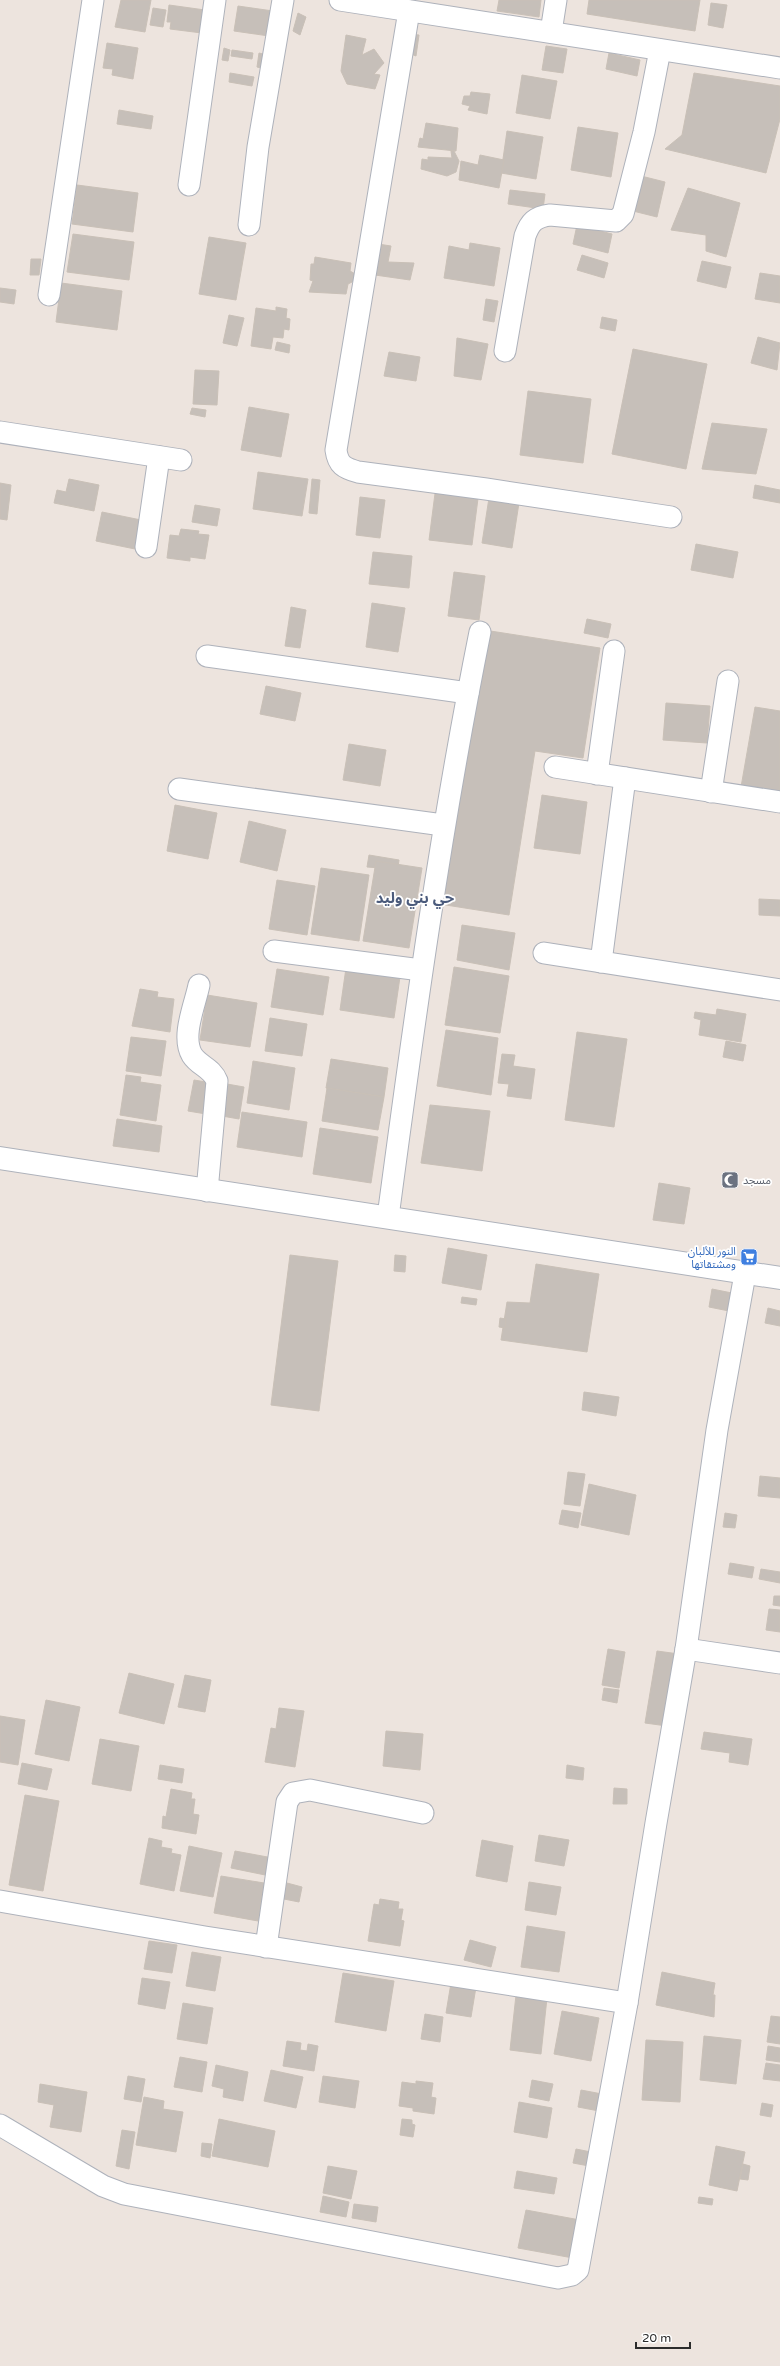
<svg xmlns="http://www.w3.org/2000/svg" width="780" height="2366" viewBox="0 0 780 2366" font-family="'Varela Round','Noto Sans Arabic',sans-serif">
	<rect width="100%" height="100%" fill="#ede4de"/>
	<g fill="#c6bfb9" stroke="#c9c0b7">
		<path d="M 121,0 L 151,0 L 145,32 L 115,27 Z"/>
		<path d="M 499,0 L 541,0 L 539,17 L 497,11 Z"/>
		<path d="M 589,0 L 700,0 L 695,31 L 587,14 Z"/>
		<path d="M 711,3 L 727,5 L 723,28 L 708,25 Z"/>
		<path d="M 169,5 L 205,10 L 202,33 L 170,29 L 171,22 L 167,22 Z"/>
		<path d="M 238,6 L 273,11 L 269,36 L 234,31 Z"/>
		<path d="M 153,8 L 166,10 L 163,27 L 150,25 Z"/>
		<path d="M 298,13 L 306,17 L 300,35 L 293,31 Z"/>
		<path d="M 408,34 L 419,35 L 416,56 L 406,52 Z"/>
		<path d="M 346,35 L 366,39 L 362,55 L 374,49 L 384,63 L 374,74 L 380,75 L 375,89 L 347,84 L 341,71 Z"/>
		<path d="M 107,43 L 138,48 L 133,79 L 112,75 L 113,69 L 103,68 Z"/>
		<path d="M 546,46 L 567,49 L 563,73 L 542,70 Z"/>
		<path d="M 224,48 L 230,50 L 228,61 L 222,60 Z"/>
		<path d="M 232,50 L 253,53 L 252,59 L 231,56 Z"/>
		<path d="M 259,53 L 267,55 L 265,69 L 257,67 Z"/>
		<path d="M 609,53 L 640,60 L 637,76 L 606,69 Z"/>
		<path d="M 230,73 L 254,77 L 252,86 L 229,82 Z"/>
		<path d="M 694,73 L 780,86 L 780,119 L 766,173 L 665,149 L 682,135 Z"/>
		<path d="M 522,75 L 557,81 L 550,119 L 516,113 Z"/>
		<path d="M 471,92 L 490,94 L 487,114 L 468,110 L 470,106 L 462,104 L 464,96 L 470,96 Z"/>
		<path d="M 119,110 L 153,116 L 151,129 L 117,124 Z"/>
		<path d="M 426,123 L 458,128 L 456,151 L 418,147 L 420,138 L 423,139 Z"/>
		<path d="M 578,127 L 618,133 L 611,177 L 571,170 Z"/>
		<path d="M 507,131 L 543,137 L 536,179 L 501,173 Z"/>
		<path d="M 451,151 L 454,151 L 459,161 L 456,172 L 447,176 L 421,169 L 422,159 L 428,160 L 428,157 L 452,158 Z"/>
		<path d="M 480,155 L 504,160 L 499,188 L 459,180 L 461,161 L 478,165 Z"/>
		<path d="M 641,176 L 665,182 L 657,217 L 633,211 Z"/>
		<path d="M 77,185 L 138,193 L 133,232 L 72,224 Z"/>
		<path d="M 688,188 L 740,203 L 726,257 L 706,251 L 706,235 L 671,230 Z"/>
		<path d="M 510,190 L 545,194 L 543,209 L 508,204 Z"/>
		<path d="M 577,225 L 612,234 L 608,253 L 573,244 Z"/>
		<path d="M 73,234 L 134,242 L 129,280 L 67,272 Z"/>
		<path d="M 209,237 L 246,243 L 236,300 L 199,294 Z"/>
		<path d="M 470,243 L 500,248 L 494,286 L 444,278 L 449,246 L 469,250 Z"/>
		<path d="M 378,244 L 391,246 L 388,262 L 414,263 L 410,280 L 375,275 Z"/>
		<path d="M 582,255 L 608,263 L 604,278 L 577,270 Z"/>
		<path d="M 315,257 L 351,263 L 350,271 L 357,275 L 352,282 L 348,284 L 346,294 L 309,292 L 313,281 L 310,280 L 311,264 L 314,264 Z"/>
		<path d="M 31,259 L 41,259 L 39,275 L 30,275 Z"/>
		<path d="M 702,261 L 731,267 L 726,288 L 697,281 Z"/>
		<path d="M 760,273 L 780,276 L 780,303 L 755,299 Z"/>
		<path d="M 61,283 L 122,291 L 117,330 L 56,322 Z"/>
		<path d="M 0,288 L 16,290 L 14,304 L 0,302 Z"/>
		<path d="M 486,299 L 498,301 L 494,322 L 483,320 Z"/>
		<path d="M 276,307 L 287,309 L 286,318 L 290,319 L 289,330 L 284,329 L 283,338 L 273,337 L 271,349 L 251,346 L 256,308 L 276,311 Z"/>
		<path d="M 229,315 L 244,318 L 237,346 L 223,343 Z"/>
		<path d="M 602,317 L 617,320 L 615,331 L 600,328 Z"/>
		<path d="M 758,337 L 780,343 L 777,370 L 751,363 Z"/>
		<path d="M 457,338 L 488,344 L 481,380 L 454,376 Z"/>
		<path d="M 277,342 L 290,345 L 289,353 L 275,350 Z"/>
		<path d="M 633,349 L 707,364 L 686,469 L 612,454 Z"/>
		<path d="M 389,352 L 420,357 L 416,381 L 384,376 Z"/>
		<path d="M 195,370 L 219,371 L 217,405 L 193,404 Z"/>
		<path d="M 528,391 L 591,399 L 583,463 L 520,455 Z"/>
		<path d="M 249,407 L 289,414 L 281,457 L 241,450 Z"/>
		<path d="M 192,408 L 206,410 L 205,417 L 190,414 Z"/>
		<path d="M 712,423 L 767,429 L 756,474 L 702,469 Z"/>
		<path d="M 258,472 L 308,479 L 302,516 L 253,509 Z"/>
		<path d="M 437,478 L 480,483 L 472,545 L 429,540 Z"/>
		<path d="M 69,479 L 99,485 L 94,511 L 54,503 L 57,490 L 66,492 Z"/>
		<path d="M 312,479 L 320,480 L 317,514 L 309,513 Z"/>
		<path d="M 0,483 L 11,485 L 7,520 L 0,519 Z"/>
		<path d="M 491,485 L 521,490 L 512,548 L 482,543 Z"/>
		<path d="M 755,485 L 780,490 L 780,503 L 753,498 Z"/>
		<path d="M 360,497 L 385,500 L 380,538 L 356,535 Z"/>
		<path d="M 195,505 L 220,509 L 217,526 L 192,522 Z"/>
		<path d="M 102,512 L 141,520 L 135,549 L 96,541 Z"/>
		<path d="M 181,529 L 199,531 L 198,534 L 209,535 L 205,559 L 190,557 L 190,561 L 167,558 L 170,535 L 179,536 Z"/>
		<path d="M 696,544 L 738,552 L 733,578 L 691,570 Z"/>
		<path d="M 373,552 L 412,556 L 409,588 L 369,584 Z"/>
		<path d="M 454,572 L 485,576 L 479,620 L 448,616 Z"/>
		<path d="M 372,603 L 405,608 L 398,652 L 366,647 Z"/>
		<path d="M 291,607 L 306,610 L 300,648 L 285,646 Z"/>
		<path d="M 587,619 L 611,624 L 608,638 L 584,633 Z"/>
		<path d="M 471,628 L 600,648 L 583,758 L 535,751 L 509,915 L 427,902 Z"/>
		<path d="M 266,686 L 301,693 L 295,721 L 260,714 Z"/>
		<path d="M 666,703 L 710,706 L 707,743 L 663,740 Z"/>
		<path d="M 755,707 L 780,711 L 780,793 L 741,787 Z"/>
		<path d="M 349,744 L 386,750 L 380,786 L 343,780 Z"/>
		<path d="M 542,795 L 587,802 L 580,854 L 534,848 Z"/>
		<path d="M 175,805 L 217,813 L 208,859 L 167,851 Z"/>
		<path d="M 249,821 L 286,830 L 277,871 L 240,862 Z"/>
		<path d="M 369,855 L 399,860 L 395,889 L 377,886 L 380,868 L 367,867 Z"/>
		<path d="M 376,861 L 422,868 L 409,948 L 363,941 Z"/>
		<path d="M 321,868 L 369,875 L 359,941 L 311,934 Z"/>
		<path d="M 277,880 L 315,886 L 307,935 L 269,929 Z"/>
		<path d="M 759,899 L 780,900 L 780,916 L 759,915 Z"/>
		<path d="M 462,925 L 515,933 L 509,970 L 457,960 Z"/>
		<path d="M 454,967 L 509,976 L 500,1033 L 445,1025 Z"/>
		<path d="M 346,968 L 400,977 L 394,1018 L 340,1010 Z"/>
		<path d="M 277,969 L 329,977 L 323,1015 L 271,1007 Z"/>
		<path d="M 140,989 L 158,992 L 157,997 L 174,999 L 170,1032 L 132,1026 Z"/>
		<path d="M 207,995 L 257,1003 L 250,1047 L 200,1040 Z"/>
		<path d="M 717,1009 L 746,1014 L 741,1042 L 699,1035 L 701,1020 L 694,1018 L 695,1012 L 716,1015 Z"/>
		<path d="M 270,1018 L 307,1024 L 302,1056 L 265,1051 Z"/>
		<path d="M 446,1030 L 498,1038 L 491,1095 L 437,1086 Z"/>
		<path d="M 577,1032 L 627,1039 L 614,1127 L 565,1120 Z"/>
		<path d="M 131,1037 L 166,1041 L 161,1076 L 126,1071 Z"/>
		<path d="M 726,1041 L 746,1045 L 743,1061 L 723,1057 Z"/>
		<path d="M 502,1054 L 515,1055 L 513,1066 L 535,1069 L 531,1099 L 507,1096 L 509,1084 L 498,1083 Z"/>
		<path d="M 331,1059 L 388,1068 L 384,1097 L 326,1088 Z"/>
		<path d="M 253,1061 L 295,1068 L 289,1110 L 247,1103 Z"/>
		<path d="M 126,1075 L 141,1077 L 140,1082 L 161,1085 L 156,1121 L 120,1115 Z"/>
		<path d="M 194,1080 L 212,1083 L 206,1114 L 188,1111 Z"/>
		<path d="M 227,1084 L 244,1087 L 239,1119 L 222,1116 Z"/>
		<path d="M 327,1088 L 384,1097 L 378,1130 L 322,1121 Z"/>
		<path d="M 430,1105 L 490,1111 L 482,1171 L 421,1163 Z"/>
		<path d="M 242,1112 L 307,1122 L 302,1157 L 237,1147 Z"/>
		<path d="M 117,1119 L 162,1126 L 159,1152 L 113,1146 Z"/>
		<path d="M 320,1128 L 378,1137 L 371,1183 L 313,1174 Z"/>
		<path d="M 659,1183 L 690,1188 L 684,1224 L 653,1220 Z"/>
		<path d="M 448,1248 L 487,1255 L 481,1290 L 442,1283 Z"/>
		<path d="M 290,1255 L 338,1261 L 319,1411 L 271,1405 Z"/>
		<path d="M 395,1255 L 406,1256 L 405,1272 L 394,1271 Z"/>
		<path d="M 536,1264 L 599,1274 L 587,1352 L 501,1340 L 507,1302 L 530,1303 Z"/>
		<path d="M 712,1289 L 737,1294 L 734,1312 L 709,1307 Z"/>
		<path d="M 462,1297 L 477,1299 L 476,1305 L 461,1303 Z"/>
		<path d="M 768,1308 L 780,1311 L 780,1326 L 765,1323 Z"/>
		<path d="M 500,1318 L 506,1319 L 505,1328 L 499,1327 Z"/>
		<path d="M 584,1392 L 619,1397 L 616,1416 L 582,1410 Z"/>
		<path d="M 568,1472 L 585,1474 L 580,1506 L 564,1504 Z"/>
		<path d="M 760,1476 L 780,1478 L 780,1498 L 758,1496 Z"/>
		<path d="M 589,1484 L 636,1495 L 629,1535 L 581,1525 Z"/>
		<path d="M 562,1510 L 581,1513 L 578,1528 L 559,1524 Z"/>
		<path d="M 725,1513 L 737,1515 L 735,1528 L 723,1527 Z"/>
		<path d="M 730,1563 L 754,1567 L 752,1578 L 728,1574 Z"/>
		<path d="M 761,1569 L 780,1572 L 780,1583 L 759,1579 Z"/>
		<path d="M 774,1596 L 780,1596 L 780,1606 L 773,1605 Z"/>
		<path d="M 769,1609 L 780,1610 L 780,1632 L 766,1630 Z"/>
		<path d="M 608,1649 L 625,1652 L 619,1688 L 602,1685 Z"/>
		<path d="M 657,1651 L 679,1654 L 667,1726 L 645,1723 Z"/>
		<path d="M 129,1673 L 174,1684 L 164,1724 L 119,1713 Z"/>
		<path d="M 185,1675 L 211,1680 L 205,1712 L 178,1707 Z"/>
		<path d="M 604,1688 L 619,1690 L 617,1703 L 602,1700 Z"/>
		<path d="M 46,1700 L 80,1707 L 69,1761 L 35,1754 Z"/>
		<path d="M 279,1708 L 304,1711 L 295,1767 L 265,1762 L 271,1728 L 276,1729 Z"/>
		<path d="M 0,1716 L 25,1720 L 18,1765 L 0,1762 Z"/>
		<path d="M 386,1731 L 423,1734 L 420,1770 L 383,1766 Z"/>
		<path d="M 704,1732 L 752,1739 L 748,1765 L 729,1762 L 730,1753 L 701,1749 Z"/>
		<path d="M 100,1739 L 139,1746 L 131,1791 L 92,1784 Z"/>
		<path d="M 22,1763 L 52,1769 L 47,1790 L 18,1784 Z"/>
		<path d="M 160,1765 L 184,1769 L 182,1783 L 158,1779 Z"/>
		<path d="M 567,1765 L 584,1768 L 583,1780 L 566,1778 Z"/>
		<path d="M 614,1788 L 627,1789 L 627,1804 L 613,1804 Z"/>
		<path d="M 171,1789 L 192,1793 L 191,1799 L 195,1799 L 193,1814 L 199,1815 L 196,1834 L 162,1828 L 163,1816 L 166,1817 Z"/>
		<path d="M 25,1795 L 59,1801 L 43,1891 L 9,1885 Z"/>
		<path d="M 539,1835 L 569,1840 L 564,1866 L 535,1861 Z"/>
		<path d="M 149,1838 L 162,1841 L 161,1847 L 172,1849 L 171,1853 L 181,1855 L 174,1891 L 140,1884 Z"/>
		<path d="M 482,1840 L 513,1846 L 507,1882 L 476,1876 Z"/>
		<path d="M 189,1846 L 222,1853 L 213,1897 L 180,1891 Z"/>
		<path d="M 235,1851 L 273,1858 L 270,1876 L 231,1868 Z"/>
		<path d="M 221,1876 L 264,1883 L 258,1921 L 214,1913 Z"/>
		<path d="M 529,1882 L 561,1887 L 556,1915 L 525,1910 Z"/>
		<path d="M 287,1883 L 302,1887 L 299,1902 L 284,1899 Z"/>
		<path d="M 380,1899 L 399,1902 L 398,1909 L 403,1909 L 401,1920 L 404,1921 L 400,1946 L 368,1941 L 374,1904 L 379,1905 Z"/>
		<path d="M 527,1926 L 565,1932 L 559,1972 L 521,1967 Z"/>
		<path d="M 470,1940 L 496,1947 L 491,1967 L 464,1960 Z"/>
		<path d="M 149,1941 L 177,1945 L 172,1973 L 144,1969 Z"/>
		<path d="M 192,1952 L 221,1957 L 215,1991 L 186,1986 Z"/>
		<path d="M 662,1972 L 715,1983 L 713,1995 L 715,1995 L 714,2017 L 656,2005 Z"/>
		<path d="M 343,1973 L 394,1981 L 386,2031 L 335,2022 Z"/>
		<path d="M 142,1978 L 170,1982 L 165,2009 L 138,2004 Z"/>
		<path d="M 451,1983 L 476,1987 L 471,2017 L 446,2013 Z"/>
		<path d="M 516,1995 L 547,1998 L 541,2054 L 510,2050 Z"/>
		<path d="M 183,2003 L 213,2008 L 207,2044 L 177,2039 Z"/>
		<path d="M 562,2011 L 599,2018 L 591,2061 L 554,2054 Z"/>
		<path d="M 425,2014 L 443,2017 L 440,2042 L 421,2039 Z"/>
		<path d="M 771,2016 L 780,2017 L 780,2044 L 767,2042 Z"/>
		<path d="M 704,2036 L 741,2040 L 736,2084 L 700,2080 Z"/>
		<path d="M 646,2040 L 683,2042 L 680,2102 L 642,2100 Z"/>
		<path d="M 287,2041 L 301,2043 L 300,2050 L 307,2051 L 308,2044 L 318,2046 L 314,2071 L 283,2066 Z"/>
		<path d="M 768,2046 L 780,2048 L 780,2062 L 766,2060 Z"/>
		<path d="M 180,2057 L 207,2062 L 202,2092 L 174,2087 Z"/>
		<path d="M 766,2063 L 780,2065 L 780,2081 L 763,2079 Z"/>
		<path d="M 216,2065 L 248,2072 L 243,2101 L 223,2097 L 224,2089 L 212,2086 Z"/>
		<path d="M 271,2070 L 303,2077 L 296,2108 L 264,2101 Z"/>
		<path d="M 128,2076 L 145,2079 L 141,2102 L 124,2099 Z"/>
		<path d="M 323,2076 L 359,2081 L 355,2108 L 319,2102 Z"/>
		<path d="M 532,2080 L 553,2084 L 549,2101 L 529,2097 Z"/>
		<path d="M 416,2081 L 433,2083 L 431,2097 L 436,2098 L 434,2114 L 413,2111 L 413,2108 L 399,2106 L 402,2082 L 416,2084 Z"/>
		<path d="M 40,2084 L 87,2092 L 81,2132 L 50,2127 L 54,2105 L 38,2102 Z"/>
		<path d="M 581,2090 L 602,2094 L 599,2111 L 578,2107 Z"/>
		<path d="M 144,2097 L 164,2101 L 163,2109 L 183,2112 L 176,2152 L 136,2145 Z"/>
		<path d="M 519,2102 L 552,2108 L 547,2138 L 514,2132 Z"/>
		<path d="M 762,2103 L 773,2105 L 771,2117 L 760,2115 Z"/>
		<path d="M 219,2119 L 275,2131 L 268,2167 L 212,2156 Z"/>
		<path d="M 402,2119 L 412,2120 L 412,2124 L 415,2125 L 413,2137 L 400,2135 Z"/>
		<path d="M 122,2130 L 135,2132 L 129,2169 L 116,2166 Z"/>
		<path d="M 202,2143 L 212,2144 L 210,2158 L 201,2156 Z"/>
		<path d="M 716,2146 L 745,2152 L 737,2191 L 709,2185 Z"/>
		<path d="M 576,2149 L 591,2152 L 589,2166 L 573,2163 Z"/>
		<path d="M 743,2164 L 750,2166 L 748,2180 L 740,2179 Z"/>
		<path d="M 328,2166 L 357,2171 L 351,2199 L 323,2193 Z"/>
		<path d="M 517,2171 L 557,2178 L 554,2194 L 514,2188 Z"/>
		<path d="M 323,2196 L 349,2202 L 346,2217 L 320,2212 Z"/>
		<path d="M 699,2197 L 713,2199 L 712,2205 L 698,2203 Z"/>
		<path d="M 354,2204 L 378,2207 L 376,2222 L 352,2218 Z"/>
		<path d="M 526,2210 L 580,2220 L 573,2258 L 518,2248 Z"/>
	</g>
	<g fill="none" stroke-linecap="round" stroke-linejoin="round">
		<defs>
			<g id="street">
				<path d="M 340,0 L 780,68"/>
				<path d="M 409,11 L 336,450 C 338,465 344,468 358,472 L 486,489 L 671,517"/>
				<path d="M 551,32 L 556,0"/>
				<path d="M 189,185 L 215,0"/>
				<path d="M 249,225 L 258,147 L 283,0"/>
				<path d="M 49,295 L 93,0"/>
				<path d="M 505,351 L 525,236 C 530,222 535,217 550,215 L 616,221 L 623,214 L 644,132 L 660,50"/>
				<path d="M 0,432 L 181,460"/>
				<path d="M 146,547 L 159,457"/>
				<path d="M 207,656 L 468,693"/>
				<path d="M 555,767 L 780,802"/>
				<path d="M 597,774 L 614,651"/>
				<path d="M 179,789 L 443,825"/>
				<path d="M 711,792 L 728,681"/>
				<path d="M 274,951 L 421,970"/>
				<path d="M 544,953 L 780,990"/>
				<path d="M 601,962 L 625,778"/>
				<path d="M 199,985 C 195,1005 181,1036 192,1055 C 199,1066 212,1068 217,1081 L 207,1191"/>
				<path d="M 388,1217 C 414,1021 441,826 480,632"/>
				<path d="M 686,1649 L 780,1663"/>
				<path d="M 0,1901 L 205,1937 L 627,2003"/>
				<path d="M 266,1947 L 287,1802 L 293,1793 L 310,1790 L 423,1813"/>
				<path d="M 0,2125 L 103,2186 L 124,2194 L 558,2278 L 572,2275 L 578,2270 L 627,2003 L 656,1823 L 686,1649 L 717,1430 L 745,1274"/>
			</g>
			<path id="secondary" d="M 0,1158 L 780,1278"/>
		</defs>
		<use href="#street" stroke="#aeb2bb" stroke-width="23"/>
		<use href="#secondary" stroke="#aeb2bb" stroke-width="24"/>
		<use href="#street" stroke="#fff" stroke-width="21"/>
		<use href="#secondary" stroke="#fff" stroke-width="22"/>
	</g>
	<defs>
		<symbol id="mosque-square" viewBox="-11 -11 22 22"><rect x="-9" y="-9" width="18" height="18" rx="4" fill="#6b7280" stroke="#fff"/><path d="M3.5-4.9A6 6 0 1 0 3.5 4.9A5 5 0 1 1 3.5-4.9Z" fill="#fff"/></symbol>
		<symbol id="supermarket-square" viewBox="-11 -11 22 22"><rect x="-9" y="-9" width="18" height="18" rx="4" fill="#3f7fe0" stroke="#fff"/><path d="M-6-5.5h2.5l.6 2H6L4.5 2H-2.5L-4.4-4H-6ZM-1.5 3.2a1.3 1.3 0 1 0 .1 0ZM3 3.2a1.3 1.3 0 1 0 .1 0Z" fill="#fff"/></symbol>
	</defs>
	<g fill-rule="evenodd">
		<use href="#mosque-square" x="720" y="1170" width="20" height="20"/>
		<use href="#supermarket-square" x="739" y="1247" width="20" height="20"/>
	</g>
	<g text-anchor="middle" stroke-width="3.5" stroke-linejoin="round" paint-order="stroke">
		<g font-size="11" fill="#5b616d" stroke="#fff" text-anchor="start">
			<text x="743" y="1184">مسجد</text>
		</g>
		<g font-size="11" fill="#366cbe" stroke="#fff" text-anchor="end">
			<text x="736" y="1255">النور للألبان<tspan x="736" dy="13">ومشتقاتها</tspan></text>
		</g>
		<g font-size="15" font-weight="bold" fill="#4b5b7c" stroke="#fff">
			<text x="415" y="903">حي بني وليد</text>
		</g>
	</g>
	<path d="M636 2342v6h54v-6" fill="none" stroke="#2b2b2b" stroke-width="2"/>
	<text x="642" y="2342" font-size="12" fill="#2b2b2b" stroke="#ffffff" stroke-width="3" paint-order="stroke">20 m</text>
</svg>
